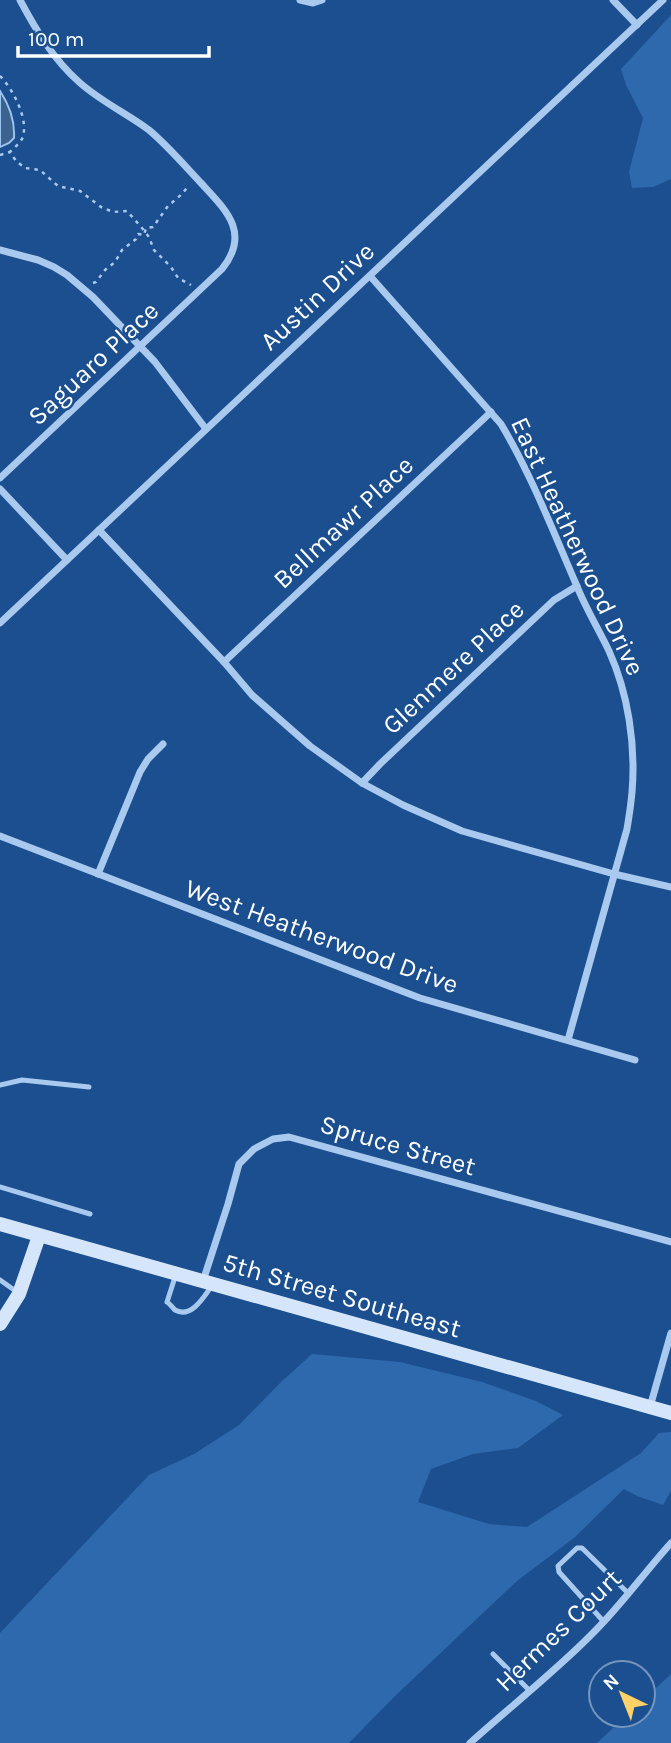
<svg xmlns="http://www.w3.org/2000/svg" width="671" height="1743" viewBox="0 0 671 1743" font-family="Karla,sans-serif">
	<rect width="100%" height="100%" fill="#1b4f8f"/>
	<g fill="#2e69ad">
		<path d="M 671,15 L 671,179 L 653,187 L 632,188 L 629,172 L 643,118 L 626,85 L 621,69 Z"/>
		<path d="M 312,1354 L 400,1362 L 482,1382 L 536,1401 L 563,1415 L 518,1448 L 473,1454 L 431,1469 L 418,1502 L 489,1524 L 527,1527 L 641,1453 L 659,1433 L 671,1432 L 671,1491 L 663,1505 L 637,1496 L 624,1489 L 574,1538 L 517,1581 L 394,1697 L 349,1743 L 0,1743 L 0,1633 L 149,1475 L 194,1454 L 239,1425 L 281,1382 Z"/>
		<path d="M 671,1674 L 671,1743 L 597,1743 L 627,1715 L 643,1715 L 643,1700 Z"/>
	</g>
	<path fill="#3c6290" stroke="#9cc4f0" stroke-width="2" d="M 0,91 C 10,106 15,120 14,138 L 9,143 L 0,147 Z"/>
	<g fill="none" stroke-linecap="round" stroke-linejoin="round">
		<g stroke="#a9c9ee" stroke-width="2.5" stroke-dasharray="3.5 5" stroke-linecap="butt">
			<path d="M 0,76 C 13,89 30,121 22,139 C 19,144 14,148 10,152 L 16,161 L 25,168 L 40,170 L 58,186 L 80,191 L 101,207 L 113,212 L 127,211 L 142,228 L 149,237 L 154,250 L 171,267 L 178,278 L 191,285"/>
			<path d="M 0,155 L 10,152"/>
			<path d="M 93,283 L 96,282 L 105,270 L 115,262 L 122,250 L 136,239 L 138,234 L 144,235 L 146,228 L 153,227 L 168,206 L 182,194 L 189,185"/>
		</g>
		<g stroke="#a9c9ee" stroke-width="5">
			<path d="M 0,1085 L 22,1080 L 89,1087"/>
			<path d="M 0,1187 L 90,1214"/>
			<path d="M 176,1274 L 167,1302 C 168,1302 175,1310 175,1310 C 191,1319 204,1297 211,1287"/>
			<path d="M 0,1280 L 17,1292"/>
			<path d="M 604,1622 L 559,1572 L 558,1566 L 577,1548 L 582,1548 L 629,1594"/>
			<path d="M 493,1654 L 530,1691"/>
		</g>
		<g stroke="#a9c9ee" stroke-width="7">
			<path d="M 300,0 L 313,3 L 322,0"/>
			<path d="M 613,0 L 637,25"/>
			<path d="M 0,250 L 38,260 L 54,267 L 67,275 L 93,297 L 155,362 L 206,429"/>
			<path d="M 370,276 L 501,424 C 531,474 553,531 576,584 C 585,607 598,628 609,651 C 628,693 636,745 632,792 C 631,804 629,817 627,829 L 568,1040"/>
			<path d="M 0,478 L 222,269 C 251,233 226,210 201,183 C 184,165 168,146 149,130 C 126,113 100,101 79,82 C 53,59 36,30 20,0"/>
			<path d="M 0,489 L 67,560"/>
			<path d="M 99,530 L 224,662 L 252,695 L 310,746 L 362,783 L 403,805 L 462,831 L 614,874 L 671,887"/>
			<path d="M 0,623 L 663,0"/>
			<path d="M 224,662 L 491,412"/>
			<path d="M 362,783 L 380,764 L 554,600 L 577,586"/>
			<path d="M 0,836 L 420,998 L 635,1060"/>
			<path d="M 98,874 L 140,772 L 148,759 L 163,744"/>
			<path d="M 203,1281 L 228,1204 L 239,1164 L 254,1149 L 273,1139 L 289,1137 L 671,1242"/>
			<path d="M 650,1407 L 671,1333"/>
			<path d="M 470,1743 C 510,1707 552,1674 590,1636 C 620,1607 643,1574 671,1543"/>
		</g>
		<g stroke="#d6e6fa" stroke-width="14">
			<path d="M 0,1224 L 671,1413"/>
			<path d="M 0,1324 L 19,1294 L 39,1236"/>
		</g>
	</g>
	<g text-anchor="middle" stroke-width="5" stroke-linejoin="round" paint-order="stroke">
		<g font-size="26" fill="#fff" stroke="#1b4f8f">
			<text transform="translate(317 296) rotate(-43)" y="9">Austin Drive</text>
			<text transform="translate(93 363) rotate(-43)" y="9">Saguaro Place</text>
			<text transform="translate(343 522) rotate(-43)" y="9">Bellmawr Place</text>
			<text transform="translate(578 546) rotate(65)" y="9">East Heatherwood Drive</text>
			<text transform="translate(453 667) rotate(-43)" y="9">Glenmere Place</text>
			<text transform="translate(322 936) rotate(20)" y="9">West Heatherwood Drive</text>
			<text transform="translate(398 1145) rotate(16)" y="9">Spruce Street</text>
			<text transform="translate(342 1295) rotate(16)" y="9">5th Street Southeast</text>
			<text transform="translate(558 1630) rotate(-44)" y="9">Hermes Court</text>
		</g>
	</g>
	<g transform="translate(622 1694) rotate(317)"><circle r="33" fill="#1b4f8f" stroke="#7695bc" stroke-width="2"/>
	<path d="M0-5L12 26L0 18L-12 26Z" fill="#ffd166"/>
	<text y="-10" font-size="19" font-weight="bold" text-anchor="middle" fill="#ffffff">N</text>
	</g>
	<path d="M18 46v10h191v-10" fill="none" stroke="#ffffff" stroke-width="3.5"/>
	<text x="28" y="46" font-size="21" fill="#ffffff" stroke="#1b4f8f" stroke-width="5" paint-order="stroke">100 m</text>
</svg>
